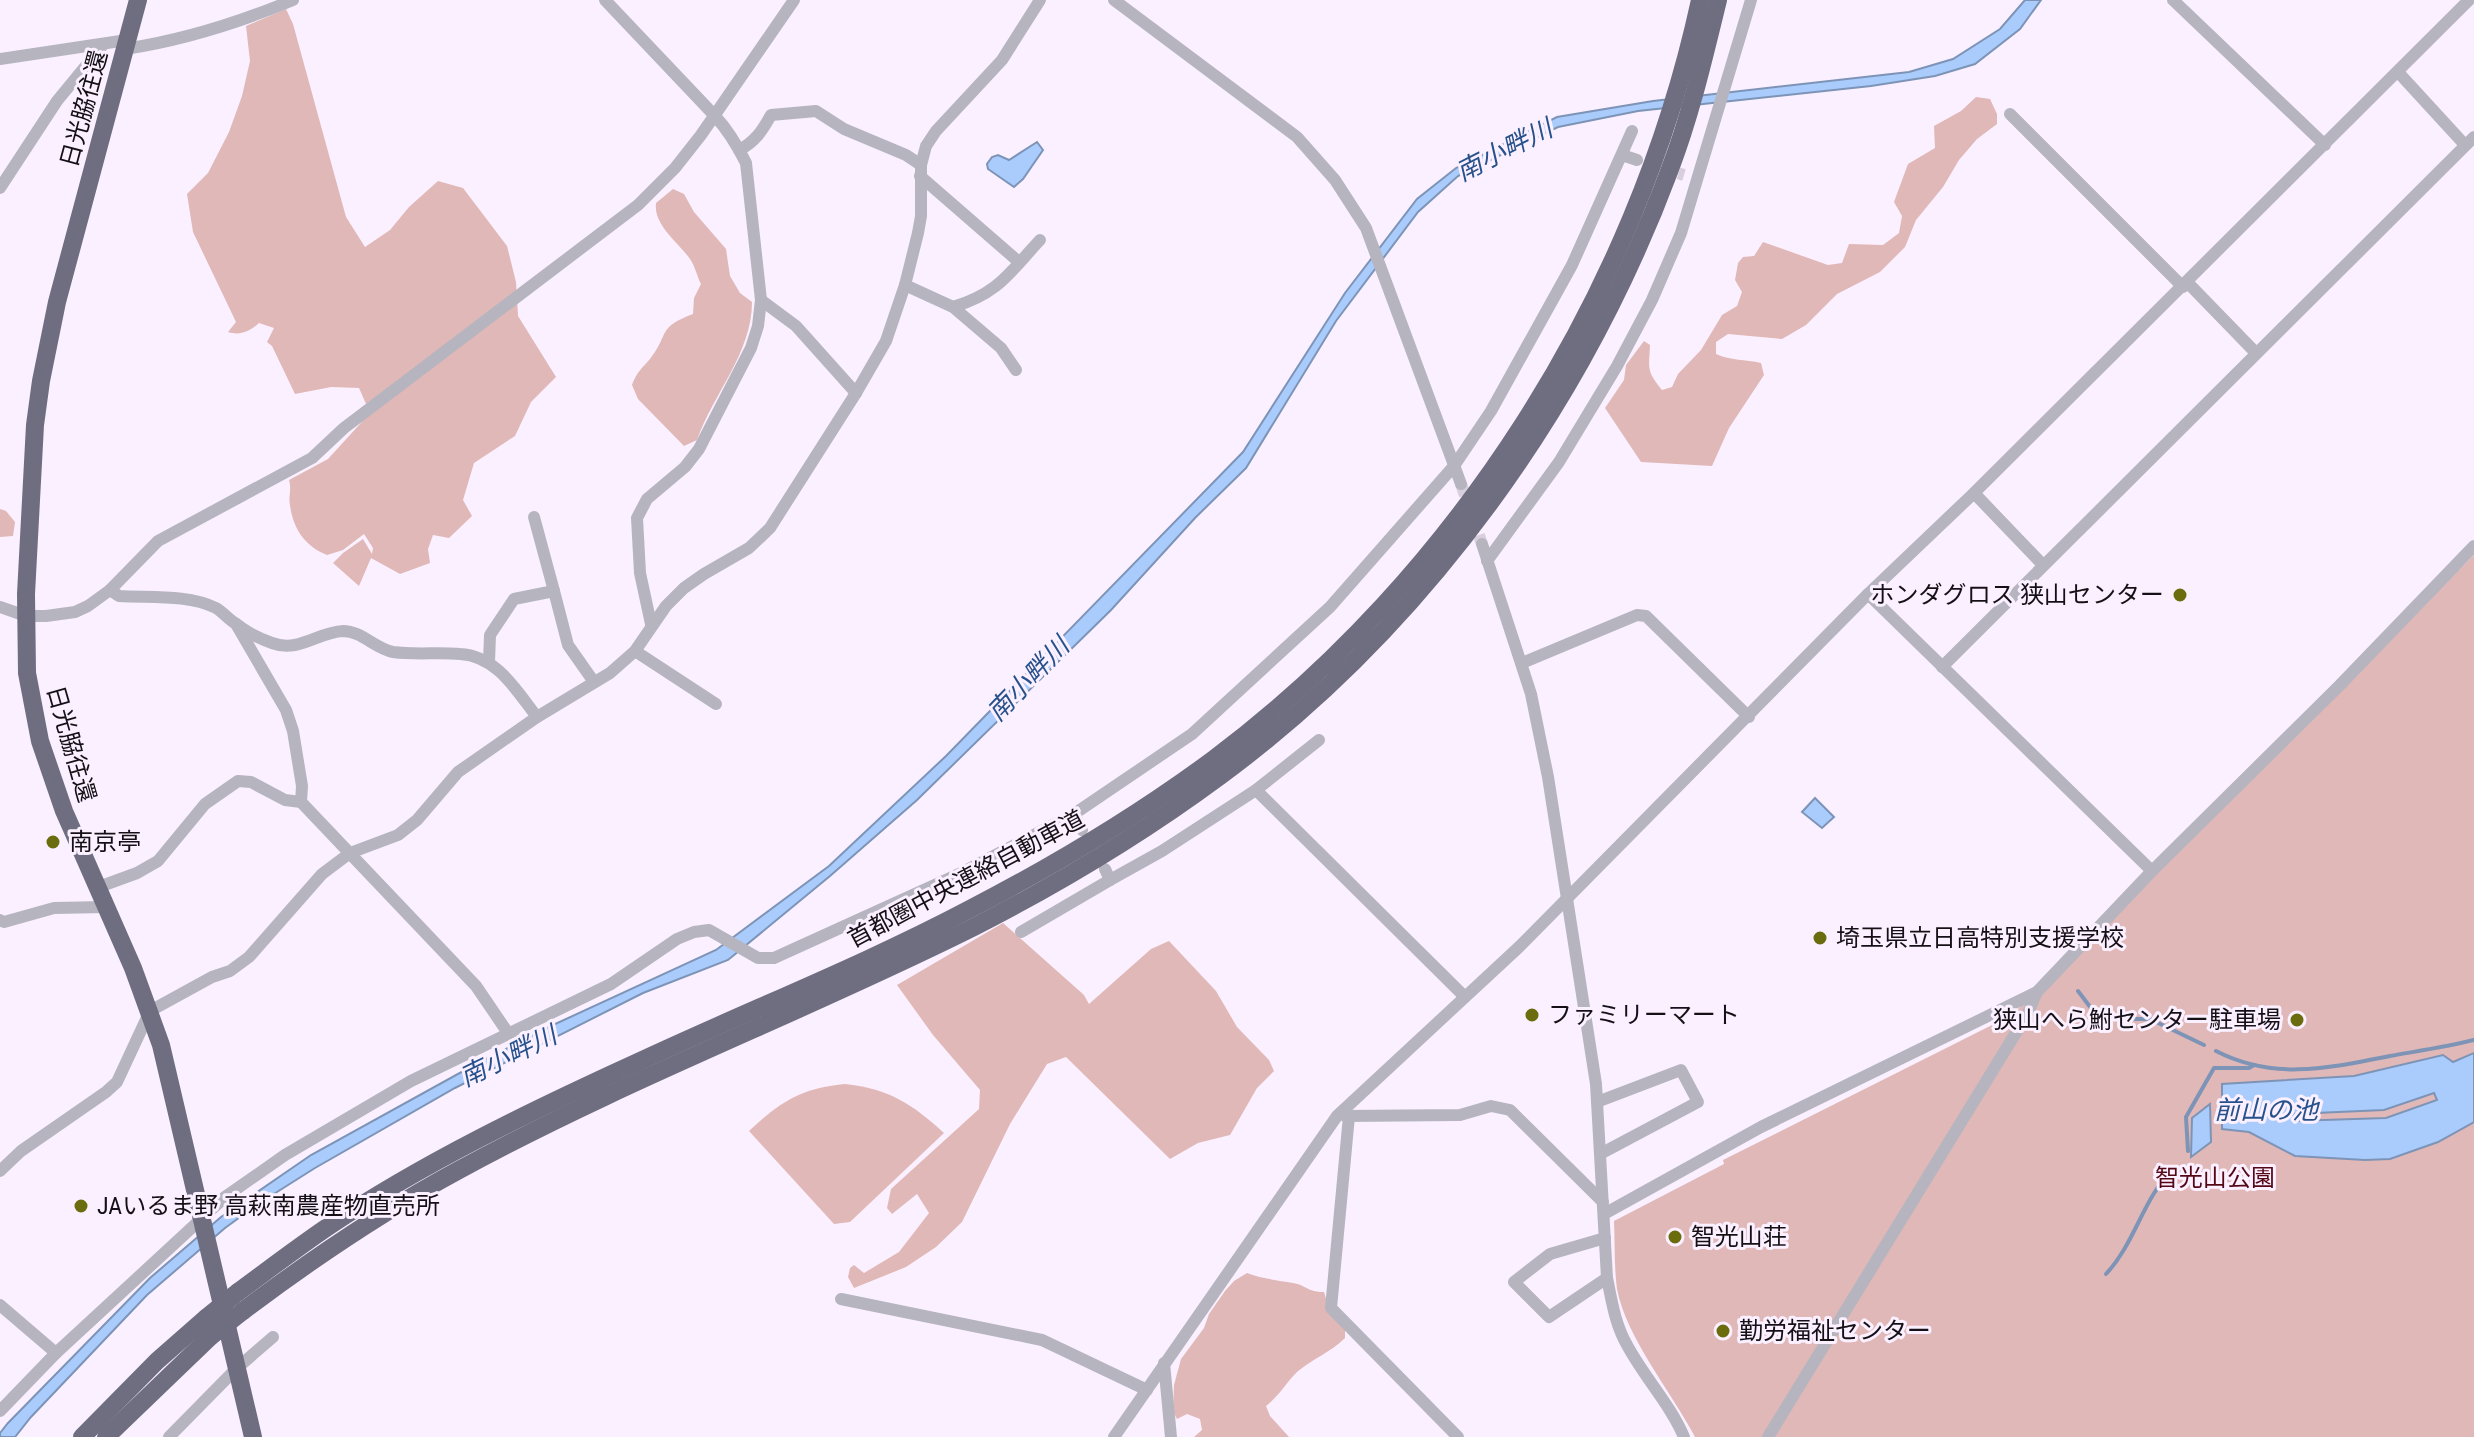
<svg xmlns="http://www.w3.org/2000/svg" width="2474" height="1437" viewBox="0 0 2474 1437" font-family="'Roboto Condensed','Noto Sans JP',sans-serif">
	<rect width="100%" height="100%" fill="#fbf0ff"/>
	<g fill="#e0b8b7">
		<path d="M 286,9 L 293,24 L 346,217 L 365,247 L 390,230 L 409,207 L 438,181 L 463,188 L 507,246 L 516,282 L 518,316 L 556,377 L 531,402 L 515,436 L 474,463 L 463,500 L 472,516 L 449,538 L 433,535 L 428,549 L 430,563 L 400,574 L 371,558 L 359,586 L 333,563 L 343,553 L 363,539 L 372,554 L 373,548 L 364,534 L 343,550 L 327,555 C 305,546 293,529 290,505 C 288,496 292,491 289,480 L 328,459 L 370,413 L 359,388 L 331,387 L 295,394 L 272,346 L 267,342 L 274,328 L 259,323 C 250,331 241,336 228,332 L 236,322 L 193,232 L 187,194 L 208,173 L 229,132 L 242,96 L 250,61 L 246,26 Z"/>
		<path d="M 1976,97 L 1990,99 L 1997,114 L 1997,124 L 1977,139 L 1959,160 L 1943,187 L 1916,220 L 1905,247 L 1880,272 L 1837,294 L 1806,325 L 1782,339 L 1728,334 L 1716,342 L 1716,354 C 1731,361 1745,359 1761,363 L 1764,375 L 1729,428 L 1712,466 L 1641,462 L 1605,408 L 1624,380 L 1626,365 L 1644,341 L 1650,345 C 1649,369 1646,370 1662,390 L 1672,387 L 1678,374 L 1701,350 L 1722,315 L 1737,306 L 1742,292 L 1735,280 L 1738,263 L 1743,257 L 1754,256 L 1763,242 L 1828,265 L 1842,263 L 1849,244 L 1883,245 L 1899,233 L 1902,216 L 1894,202 L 1908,164 L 1935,148 L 1934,126 L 1961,111 Z"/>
		<path d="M 673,189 L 684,194 L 694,212 L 726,249 L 730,276 L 740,293 L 752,302 C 752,353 713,394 697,440 L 684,446 L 638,399 L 632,385 C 636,373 642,368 650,359 C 670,334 656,328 693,314 L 694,298 L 701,284 C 697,276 695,266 690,259 C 679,243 653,225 656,203 Z"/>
		<path d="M 0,509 L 6,511 L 15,522 L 13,536 L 0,537 Z"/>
		<path d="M 2474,555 L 2474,1437 L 1695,1437 C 1672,1393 1626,1337 1617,1289 C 1614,1267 1615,1243 1614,1221 L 1724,1164 L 1723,1160 L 2012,1015 Z"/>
		<path d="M 1003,923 L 1084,995 L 1089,1004 L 1151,949 L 1169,941 L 1216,991 L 1237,1027 L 1269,1060 L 1274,1071 L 1257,1088 L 1230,1135 L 1198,1143 L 1170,1159 L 1066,1057 L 1047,1064 L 1010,1124 L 962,1222 L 936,1247 L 906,1267 L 854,1288 L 848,1277 L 850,1268 L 854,1265 L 864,1273 L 899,1252 L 929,1213 L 917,1194 L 892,1214 L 887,1208 L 891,1189 L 979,1109 L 980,1090 L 933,1035 L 897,985 Z"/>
		<path d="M 845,1084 C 889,1089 911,1103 944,1133 L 850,1222 L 834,1224 L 749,1131 C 780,1102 801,1088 845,1084 Z"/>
		<path d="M 1247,1273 C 1263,1279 1277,1280 1293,1283 C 1306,1285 1307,1292 1324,1292 L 1329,1309 L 1345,1327 L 1345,1338 C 1331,1352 1312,1359 1297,1372 C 1286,1383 1279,1396 1266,1406 L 1270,1416 L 1289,1437 L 1194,1437 L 1202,1430 L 1200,1419 L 1187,1414 L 1177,1419 L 1173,1411 L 1174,1385 L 1181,1359 L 1204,1328 L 1209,1314 L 1225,1291 L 1234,1281 Z"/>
	</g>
	<g fill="#aaccfc" stroke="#7d94b7" stroke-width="2" fill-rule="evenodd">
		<path d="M 2025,0 L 2041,0 L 2020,29 L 1975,64 L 1935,76 L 1871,86 L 1638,111 L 1558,127 L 1458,176 L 1418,212 L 1336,321 L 1246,468 L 1195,518 L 1111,610 L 917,800 L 830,876 L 728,960 L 643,993 L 455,1088 L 315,1168 L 258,1204 L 225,1228 L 147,1295 L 31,1417 L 15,1437 L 0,1437 L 0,1433 L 8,1423 L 150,1278 L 221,1217 L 311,1155 L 476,1064 L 553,1025 L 716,950 L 829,866 L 946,756 L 1243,452 L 1345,293 L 1417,199 L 1456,168 L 1557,117 L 1653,101 L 1909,72 L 1953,59 L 2000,29 Z"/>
		<path d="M 1037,142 L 1043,150 L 1023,179 L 1014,187 L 988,169 L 987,164 L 992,157 L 998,155 L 1009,160 Z"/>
		<path d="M 1815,798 L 1834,817 L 1822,828 L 1802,812 Z"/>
		<path d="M 2474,1053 L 2474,1122 L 2438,1142 L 2390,1159 L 2365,1160 L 2295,1156 L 2249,1132 L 2222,1129 L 2222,1084 L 2354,1076 L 2443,1055 L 2453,1062 ZM 2434,1093 L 2437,1100 L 2386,1118 L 2293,1121 L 2293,1114 L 2384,1110 Z"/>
		<path d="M 2210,1104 L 2211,1142 L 2191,1157 L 2192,1118 Z"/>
	</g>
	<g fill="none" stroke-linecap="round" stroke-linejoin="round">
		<g stroke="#7d94b7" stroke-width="4">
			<path d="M 2078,991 L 2097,1016 L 2105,1019 L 2150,1019 L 2204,1045"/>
			<path d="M 2216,1051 C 2274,1081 2329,1068 2390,1056 C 2418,1051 2446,1047 2474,1040"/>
			<path d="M 2188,1151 L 2186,1117 L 2214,1068 L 2249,1068 L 2254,1065"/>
			<path d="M 2106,1274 C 2135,1243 2143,1199 2172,1170"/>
		</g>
		<g stroke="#d8cedc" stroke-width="12" stroke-dasharray="12 6" stroke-linecap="butt">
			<path d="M 1644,163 L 1684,175"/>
			<path d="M 1461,484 L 1482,544"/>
		</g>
		<g stroke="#b6b5bf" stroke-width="12">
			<path d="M 605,0 L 715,116 C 728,130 737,145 746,163 L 761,300 L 758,326 L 751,348 L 699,449 L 685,467 L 647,499 L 637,518 L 640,573 L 651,624"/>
			<path d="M 1114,0 L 1297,137 L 1335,180 L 1366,228 L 1461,484"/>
			<path d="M 2173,0 L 2325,145"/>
			<path d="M 125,49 C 184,40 238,23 293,0"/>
			<path d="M 0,59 L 127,40"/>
			<path d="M 2398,72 L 2465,145"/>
			<path d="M 2010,114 L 2183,287"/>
			<path d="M 739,150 C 755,142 762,131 771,115 L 816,111 L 844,129 L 906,155 L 921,165"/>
			<path d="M 1622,155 L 1637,160"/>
			<path d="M 920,176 L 1019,262"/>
			<path d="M 0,188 L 57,101 L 103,45"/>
			<path d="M 2187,282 L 2256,353"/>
			<path d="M 905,285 L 953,307 L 1001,348 L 1016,370"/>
			<path d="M 761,300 L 796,326 L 856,393"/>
			<path d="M 953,307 C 999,293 1009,273 1040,240"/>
			<path d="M 1974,493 L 2043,565"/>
			<path d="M 534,517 L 554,591"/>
			<path d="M 1482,544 L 1531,694 L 1548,777 L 1596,1084 L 1607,1278 C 1612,1302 1615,1324 1627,1345 C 1644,1377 1670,1404 1684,1437"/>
			<path d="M 1487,561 L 1559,462 L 1617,366 L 1652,300 L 1681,233 L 1751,0"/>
			<path d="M 110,590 L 119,596 C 150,598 188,594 216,608 C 223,612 228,619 235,623 C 245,631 260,639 272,643 C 299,653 318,632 343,631 C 362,631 375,649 393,652 C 415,655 438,652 460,654 C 497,656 516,690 537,717"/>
			<path d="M 1868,594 L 2152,871"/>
			<path d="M 0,607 L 26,616 L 46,616 L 75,612 L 88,606 L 110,590 L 158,541 L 312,458 L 344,428 L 638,205 L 675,168 L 701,135 L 794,0"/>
			<path d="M 236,624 L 286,710 L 293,731 L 302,786 L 301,802 L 476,986 L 508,1033"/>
			<path d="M 635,651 L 716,704"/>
			<path d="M 489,662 L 490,635 L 514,599 L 554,591 L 568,645 L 594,682"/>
			<path d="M 1522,663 L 1637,615 L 1646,616 L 1749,717"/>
			<path d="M 1942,667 L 2474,137"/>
			<path d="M 1256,790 L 1465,997"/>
			<path d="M 1074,814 L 1082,830"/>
			<path d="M 1105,869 L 1110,880 L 1162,851 L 1256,790 L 1319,740"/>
			<path d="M 96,888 L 137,873 L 158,861 L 205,804 L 238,781 L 251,782 L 285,800 L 301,802"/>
			<path d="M 0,920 L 4,922 L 54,908 L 105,907"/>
			<path d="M 1021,932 L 1110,880"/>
			<path d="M 1597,1102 L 1681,1070 L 1698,1102 L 1602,1153"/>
			<path d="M 1345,1116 L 1460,1115 L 1491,1106 L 1510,1110 L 1603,1202"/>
			<path d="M 1349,1116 L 1331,1308 L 1458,1437"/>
			<path d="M 0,1171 L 21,1151 L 106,1092 L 117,1082 L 150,1011 L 212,977 L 230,971 L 249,957 L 322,874 L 350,853 L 398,835 L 417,820 L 458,772 L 537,717 L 610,673 L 635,651 L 666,606 L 684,588 L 704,574 L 749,548 L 770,528 L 856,393 L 886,341 L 905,285 L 918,233 L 921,216 L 921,165 L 926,146 L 936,131 L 1002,60 L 1040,0"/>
			<path d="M 1604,1214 L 1761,1127 L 2037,992 L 2152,871 L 2340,685 L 2474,546"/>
			<path d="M 1605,1238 L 1550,1254 L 1514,1282 L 1549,1317 L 1607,1278"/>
			<path d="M 841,1299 L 1042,1340 L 1147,1390"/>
			<path d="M 0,1305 L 56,1353"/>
			<path d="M 1164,1363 L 1171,1437"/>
			<path d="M 0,1411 L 56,1353 L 225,1197 L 285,1155 L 411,1081 L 611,984 L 677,939 L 694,932 L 709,930 L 758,958 L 774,958 L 959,874 L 1074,814 L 1192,734 L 1330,607 L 1454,466 L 1491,411 L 1572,265 L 1632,131"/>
			<path d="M 169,1437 L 236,1369 L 273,1337"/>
			<path d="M 1114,1437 L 1337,1116 L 1519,947 L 1868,594 L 1974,493 L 2469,0"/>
			<path d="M 1768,1437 L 2028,1013 L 2037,992"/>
		</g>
		<g stroke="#6f6e80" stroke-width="18">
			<path d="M 138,0 L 57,302 L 41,381 L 35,425 L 26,594 L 27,673 L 40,741 L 64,811 L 133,968 L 161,1045 L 253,1437"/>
			<path d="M 238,1292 C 268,1270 298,1247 329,1226 C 425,1162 531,1111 636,1063 C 747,1011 862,966 970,909 C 1055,865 1137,816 1214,759 C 1457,577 1636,297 1700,0"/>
			<path d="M 243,1311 C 312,1259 383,1211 459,1170 C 626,1079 804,1012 974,927 C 1060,883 1143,833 1220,776 C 1424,626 1582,405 1670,169 C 1691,114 1704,57 1718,0"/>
			<path d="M 82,1437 L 157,1361 L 206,1318"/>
			<path d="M 106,1437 L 210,1337"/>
		</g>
		<g stroke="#6f6e80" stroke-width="18">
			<path d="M 206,1318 L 238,1292"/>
			<path d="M 210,1337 L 243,1311"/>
		</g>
	</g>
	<g fill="#6b6c0d" stroke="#fbf0ff" stroke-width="3">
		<circle cx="2180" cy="595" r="8"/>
		<circle cx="53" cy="842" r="8"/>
		<circle cx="1820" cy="938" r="8"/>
		<circle cx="1532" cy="1015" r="8"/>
		<circle cx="2297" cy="1020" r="8"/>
		<circle cx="81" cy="1206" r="8"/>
		<circle cx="1675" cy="1237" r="8"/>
		<circle cx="1723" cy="1331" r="8"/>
	</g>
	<g text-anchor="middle" stroke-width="6" stroke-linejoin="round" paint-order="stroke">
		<g font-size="24" fill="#151016" stroke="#fbf0ff">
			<text transform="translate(84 109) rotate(-75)" y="8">日光脇往還</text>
			<text transform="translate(71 744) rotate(74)" y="8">日光脇往還</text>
			<text transform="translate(966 879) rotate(-28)" y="8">首都圏中央連絡自動車道</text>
		</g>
		<g font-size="24" fill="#151016" stroke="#fbf0ff" text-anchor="start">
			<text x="2164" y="603" text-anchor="end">ホンダグロス 狭山センター</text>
			<text x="69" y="850">南京亭</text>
			<text x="1836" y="946">埼玉県立日高特別支援学校</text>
			<text x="1548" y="1023">ファミリーマート</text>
			<text x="2281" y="1028" text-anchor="end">狭山へら鮒センター駐車場</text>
			<text x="97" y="1214">JAいるま野 高萩南農産物直売所</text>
			<text x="1691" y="1245">智光山荘</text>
			<text x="1739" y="1339">勤労福祉センター</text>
		</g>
		<g font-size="24" fill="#540714" stroke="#fbf0ff">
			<text x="2215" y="1186">智光山公園</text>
		</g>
		<g font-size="26" font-style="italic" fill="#27518b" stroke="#fbf0ff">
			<text transform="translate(1504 150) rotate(-27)" y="9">南小畔川</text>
			<text transform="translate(1028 679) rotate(-46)" y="9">南小畔川</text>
			<text transform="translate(508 1056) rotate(-26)" y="9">南小畔川</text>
			<text x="2266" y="1119">前山の池</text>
		</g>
	</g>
</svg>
